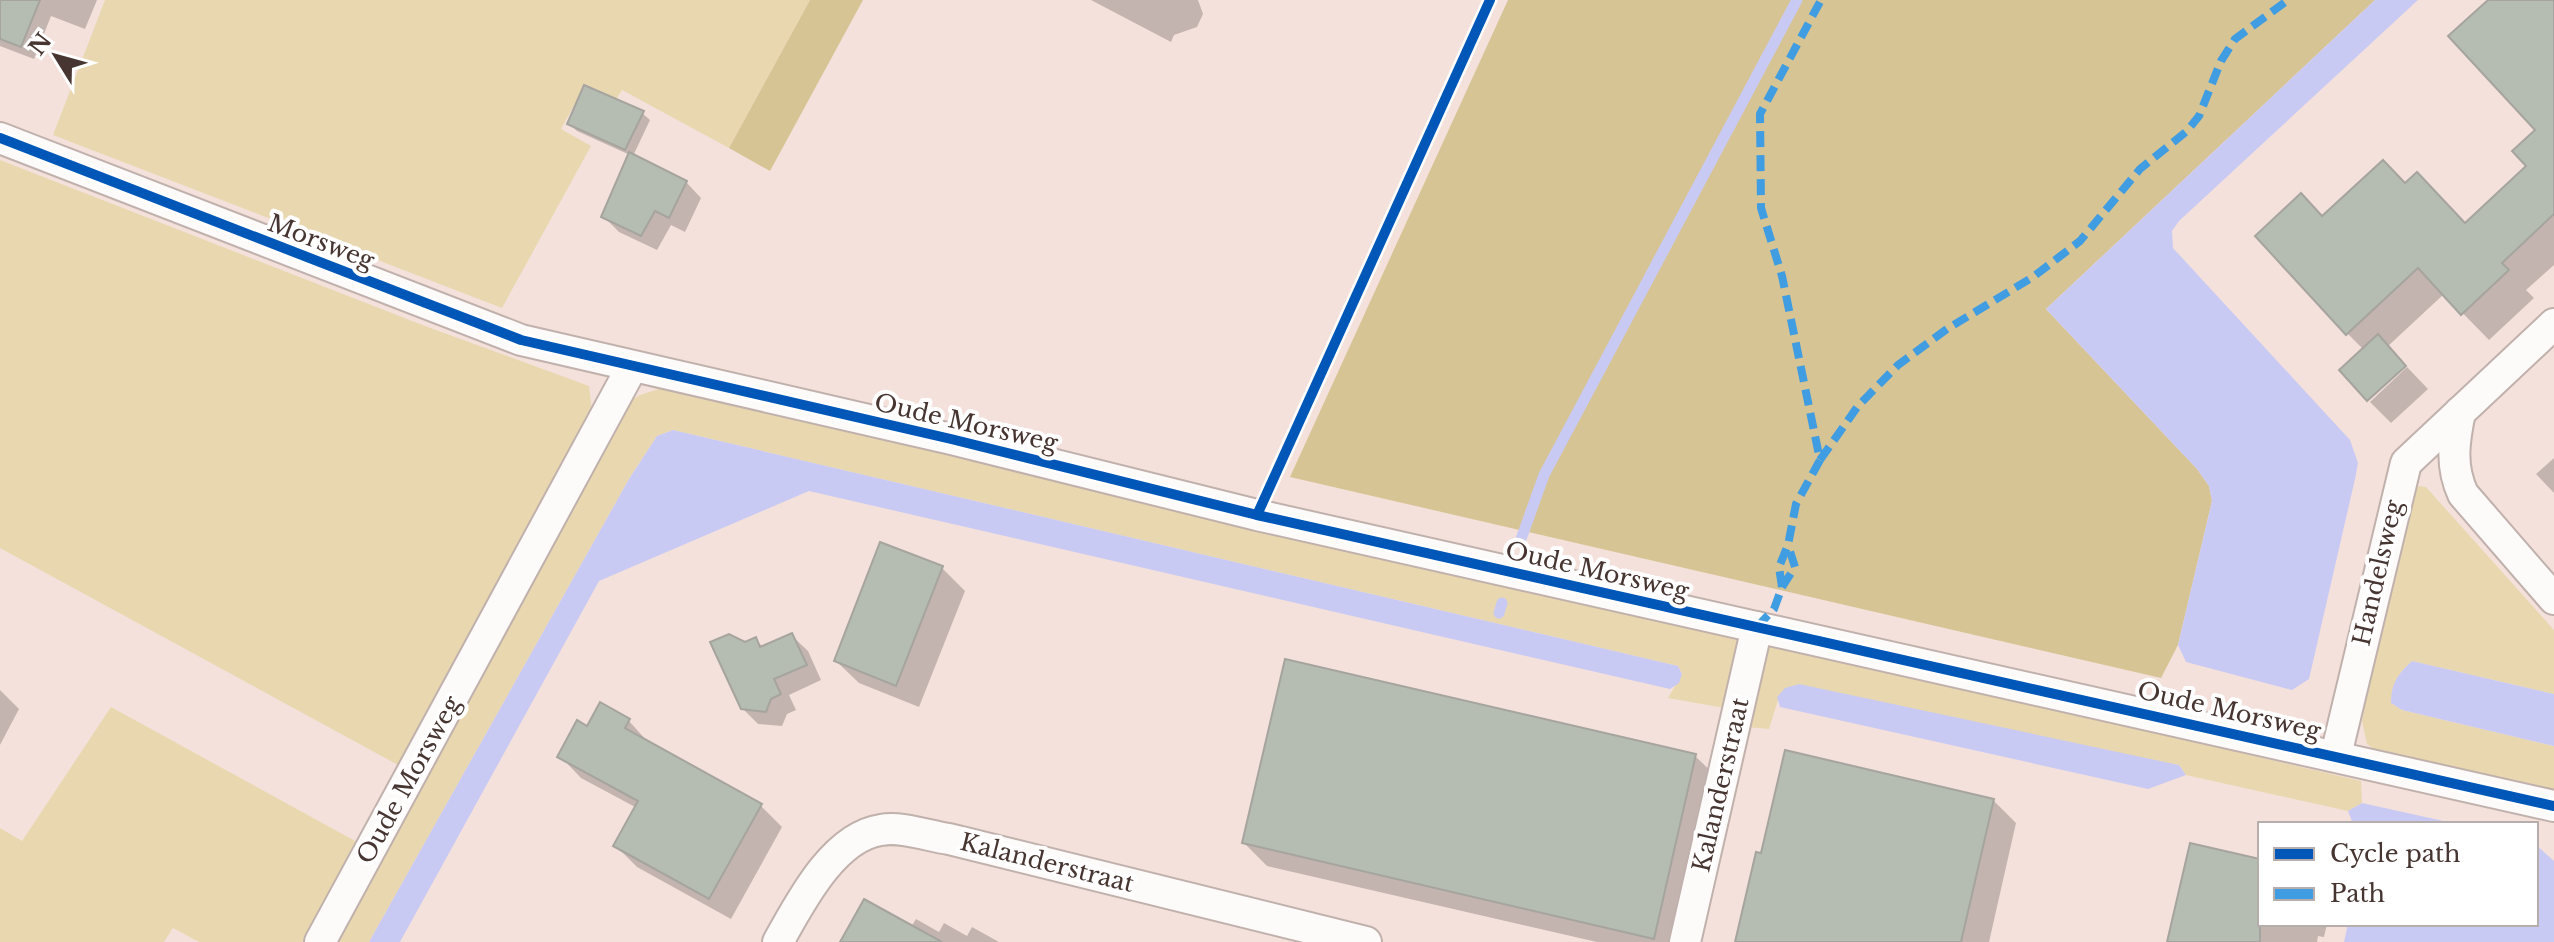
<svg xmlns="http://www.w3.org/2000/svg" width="2554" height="942" viewBox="0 0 2554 942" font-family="'Libre Baskerville',serif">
	<rect width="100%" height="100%" fill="#f4e1dc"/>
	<g fill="#e9d8af">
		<path d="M 105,0 L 810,0 L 729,148 L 622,90 L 614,103 L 584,87 L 561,129 L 591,146 L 502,308 L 53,135 Z"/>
		<path d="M 0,160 L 425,326 L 589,386 L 592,411 L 398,765 L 0,548 Z"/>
		<path d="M 662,388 L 1736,635 L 1744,652 L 1730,709 L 1668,698 L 1682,674 L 1678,666 L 673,430 L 657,436 L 629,479 L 369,942 L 328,942 L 622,406 L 640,395 Z"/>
		<path d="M 2420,486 L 2426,487 L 2554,630 L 2554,694 L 2412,661 C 2398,674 2392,683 2391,703 L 2402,710 L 2554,746 L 2554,791 L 2378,752 L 2367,744 L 2362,721 L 2406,494 Z"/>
		<path d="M 1771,643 L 2361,781 L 2362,803 L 2348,811 L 2186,775 L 2179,765 L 1779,697 L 1769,729 L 1746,727 L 1761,653 Z"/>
		<path d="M 111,707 L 357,842 L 302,942 L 199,942 L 173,928 L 164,942 L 0,942 L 0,828 L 22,841 Z"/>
	</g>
	<g fill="#d7c494">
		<path d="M 810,0 L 863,0 L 770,171 L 729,148 Z"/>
		<path d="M 1508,0 L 2375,0 L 2046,309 L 2197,469 L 2209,486 L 2212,501 L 2178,645 L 2161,678 L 1290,477 Z"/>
	</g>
	<g fill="#c9caf3">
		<path d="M 2375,0 L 2418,0 L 2179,221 L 2172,231 L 2173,248 L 2350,440 L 2358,463 L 2355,479 L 2309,679 L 2292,690 L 2186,662 L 2178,645 L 2212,501 L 2209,486 L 2197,469 L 2046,309 Z"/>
		<path d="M 673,430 L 1678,666 L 1682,674 L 1679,683 L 1670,689 L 809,491 L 599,581 L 400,942 L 369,942 L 629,479 L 657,436 Z"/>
		<path d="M 2412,661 L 2554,694 L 2554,746 L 2402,710 L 2391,703 C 2391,683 2398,674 2412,661 Z"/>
		<path d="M 1799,684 L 2179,765 L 2186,775 L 2148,789 L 1780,707 L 1777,697 L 1785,688 Z"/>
		<path d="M 2362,803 L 2457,824 L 2353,824 L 2348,811 Z"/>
		<path d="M 2536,845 L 2554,861 L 2554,942 L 2344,942 L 2348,924 L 2536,924 Z"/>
	</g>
	<g fill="#0003">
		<path d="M 0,0 L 97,0 L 85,29 L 51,16 L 34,59 L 0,46 Z"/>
		<path d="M 1091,0 L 1198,0 L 1203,14 L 1197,27 L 1174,35 L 1171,42 Z"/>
		<path d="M 2491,0 L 2554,0 L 2554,265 L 2526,290 L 2534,298 L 2489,340 L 2444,294 L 2387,347 L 2364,350 L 2347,333 L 2323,218 L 2406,185 L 2466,225 L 2529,166 L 2538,130 Z"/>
		<path d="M 642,113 L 650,120 L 633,156 L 686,182 L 701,198 L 685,232 L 671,225 L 657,250 L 619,232 L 603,216 L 630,155 L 577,131 L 569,124 Z"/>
		<path d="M 2407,367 L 2428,389 L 2391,423 L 2370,402 Z"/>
		<path d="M 2554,458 L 2554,493 L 2536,474 Z"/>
		<path d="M 942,568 L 965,591 L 919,707 L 859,683 L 836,661 Z"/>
		<path d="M 792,636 L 808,651 L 821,680 L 789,695 L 796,710 L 787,714 L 782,726 L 758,724 L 742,708 L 745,644 L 756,640 L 764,648 Z"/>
		<path d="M 0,690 L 19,709 L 0,745 Z"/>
		<path d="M 628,720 L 649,743 L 760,805 L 782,827 L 731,919 L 637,867 L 616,846 L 637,808 L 581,778 L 560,756 L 588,728 Z"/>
		<path d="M 1695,756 L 1718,778 L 1680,942 L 1597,942 L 1267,866 L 1244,843 Z"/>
		<path d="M 1993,800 L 2016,823 L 1989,942 L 1737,942 Z"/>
		<path d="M 2260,861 L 2260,924 L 2327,924 L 2324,937 L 2318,936 L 2317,942 L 2169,942 Z"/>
		<path d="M 916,919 L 939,932 L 944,923 L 967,936 L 972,927 L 999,942 L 843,942 L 911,927 Z"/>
	</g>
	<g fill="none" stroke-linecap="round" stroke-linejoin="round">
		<g stroke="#c9caf3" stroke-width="11">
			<path d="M 1520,542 L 1544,475 L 1797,0"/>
			<path d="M 1499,613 L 1502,603"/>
		</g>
	</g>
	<g fill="#b5bcb1" stroke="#a6a49e" stroke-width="2">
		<path d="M 0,0 L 40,0 L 21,47 L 0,39 Z"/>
		<path d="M 2488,0 L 2554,0 L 2554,214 L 2502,263 L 2509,270 L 2461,315 L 2418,268 L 2346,335 L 2255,236 L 2301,193 L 2322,216 L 2383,160 L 2405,183 L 2417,172 L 2465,223 L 2526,166 L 2512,151 L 2535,130 L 2448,36 Z"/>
		<path d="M 584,85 L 644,111 L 625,150 L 567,124 Z"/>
		<path d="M 629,152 L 687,181 L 669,218 L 655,211 L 641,236 L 601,217 Z"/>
		<path d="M 2378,334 L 2406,366 L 2367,401 L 2339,370 Z"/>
		<path d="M 880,542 L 943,566 L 896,686 L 834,661 Z"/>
		<path d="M 792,633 L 807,665 L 774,679 L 781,694 L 771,699 L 766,712 L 741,709 L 710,642 L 729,634 L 745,642 L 756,637 L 760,647 Z"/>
		<path d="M 1285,659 L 1696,754 L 1654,939 L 1242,843 Z"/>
		<path d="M 600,702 L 630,719 L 625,728 L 762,804 L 709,899 L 613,846 L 638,801 L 557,757 L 577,720 L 587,726 Z"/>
		<path d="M 1785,750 L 1994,799 L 1961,942 L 1735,942 L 1756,852 L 1761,853 Z"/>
		<path d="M 2190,843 L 2260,859 L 2260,942 L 2167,942 Z"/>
		<path d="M 864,899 L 942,942 L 840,942 Z"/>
	</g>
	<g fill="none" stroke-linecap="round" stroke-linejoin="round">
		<defs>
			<g id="street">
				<path d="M 0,138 L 521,340 L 951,439 L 1257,515 L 2554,806"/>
				<path d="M 2460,412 C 2454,441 2450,466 2463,494 L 2554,599"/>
				<path d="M 2336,755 L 2406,463 L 2554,324"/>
				<path d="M 320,942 L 632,367"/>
				<path d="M 778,942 C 800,903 833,837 881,830 C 901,826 929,836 949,839 L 1366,942"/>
				<path d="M 1685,942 L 1757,627"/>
			</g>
		</defs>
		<use href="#street" stroke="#c0b1ac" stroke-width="34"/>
		<use href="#street" stroke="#fdfafa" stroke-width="30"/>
		<g stroke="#409de1" stroke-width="8" stroke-dasharray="16 8" stroke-linecap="butt">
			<path d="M 1820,460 L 1858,406 L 1898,365 L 1947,329 L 2033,277 L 2080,241 L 2140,169 L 2187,131 L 2199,116 L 2221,61 L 2235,39 L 2288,0"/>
			<path d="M 1782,587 L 1795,567 L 1788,545"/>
			<path d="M 1757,627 L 1774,609 L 1782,587 L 1779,567 L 1788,545 L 1796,504 L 1820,460 L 1782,276 L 1761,208 L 1760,114 L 1821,0"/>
		</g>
		<defs>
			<g id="cycleway">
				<path d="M 0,138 L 521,340 L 951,439 L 1257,515 L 2554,806"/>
				<path d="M 1257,515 L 1490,0"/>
			</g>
		</defs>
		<use href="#cycleway" stroke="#fff" stroke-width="15"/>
		<use href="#cycleway" stroke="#0057b8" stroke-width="10"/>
	</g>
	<g text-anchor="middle" stroke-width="8" stroke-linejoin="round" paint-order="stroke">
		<g font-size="24" fill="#463530" stroke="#fff">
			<text transform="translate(321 242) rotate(21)" y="8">Morsweg</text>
			<text transform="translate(966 423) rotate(13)" y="8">Oude Morsweg</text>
			<text transform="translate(1597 571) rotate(13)" y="8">Oude Morsweg</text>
			<text transform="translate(2378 573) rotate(-77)" y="8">Handelsweg</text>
			<text transform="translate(2229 711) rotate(13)" y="8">Oude Morsweg</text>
			<text transform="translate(409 780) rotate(-61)" y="8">Oude Morsweg</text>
			<text transform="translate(1721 785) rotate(-77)" y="8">Kalanderstraat</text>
			<text transform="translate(1047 863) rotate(14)" y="8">Kalanderstraat</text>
		</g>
	</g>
	<rect x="2258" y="822" width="280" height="104" fill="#ffffff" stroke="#b5aeac" stroke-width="2"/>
	<rect x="2274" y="848" width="40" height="12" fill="#0057b8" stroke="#b5aeac" stroke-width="2"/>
	<text x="2330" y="862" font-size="24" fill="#463530">Cycle path</text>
	<rect x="2274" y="888" width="40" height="12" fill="#409de1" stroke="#b5aeac" stroke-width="2"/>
	<text x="2330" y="902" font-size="24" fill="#463530">Path</text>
	<g transform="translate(56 56) rotate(307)" stroke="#ffffff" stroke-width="6" paint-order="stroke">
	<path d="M0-6L14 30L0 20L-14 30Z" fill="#463530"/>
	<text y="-12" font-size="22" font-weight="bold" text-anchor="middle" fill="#463530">N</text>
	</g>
</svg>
